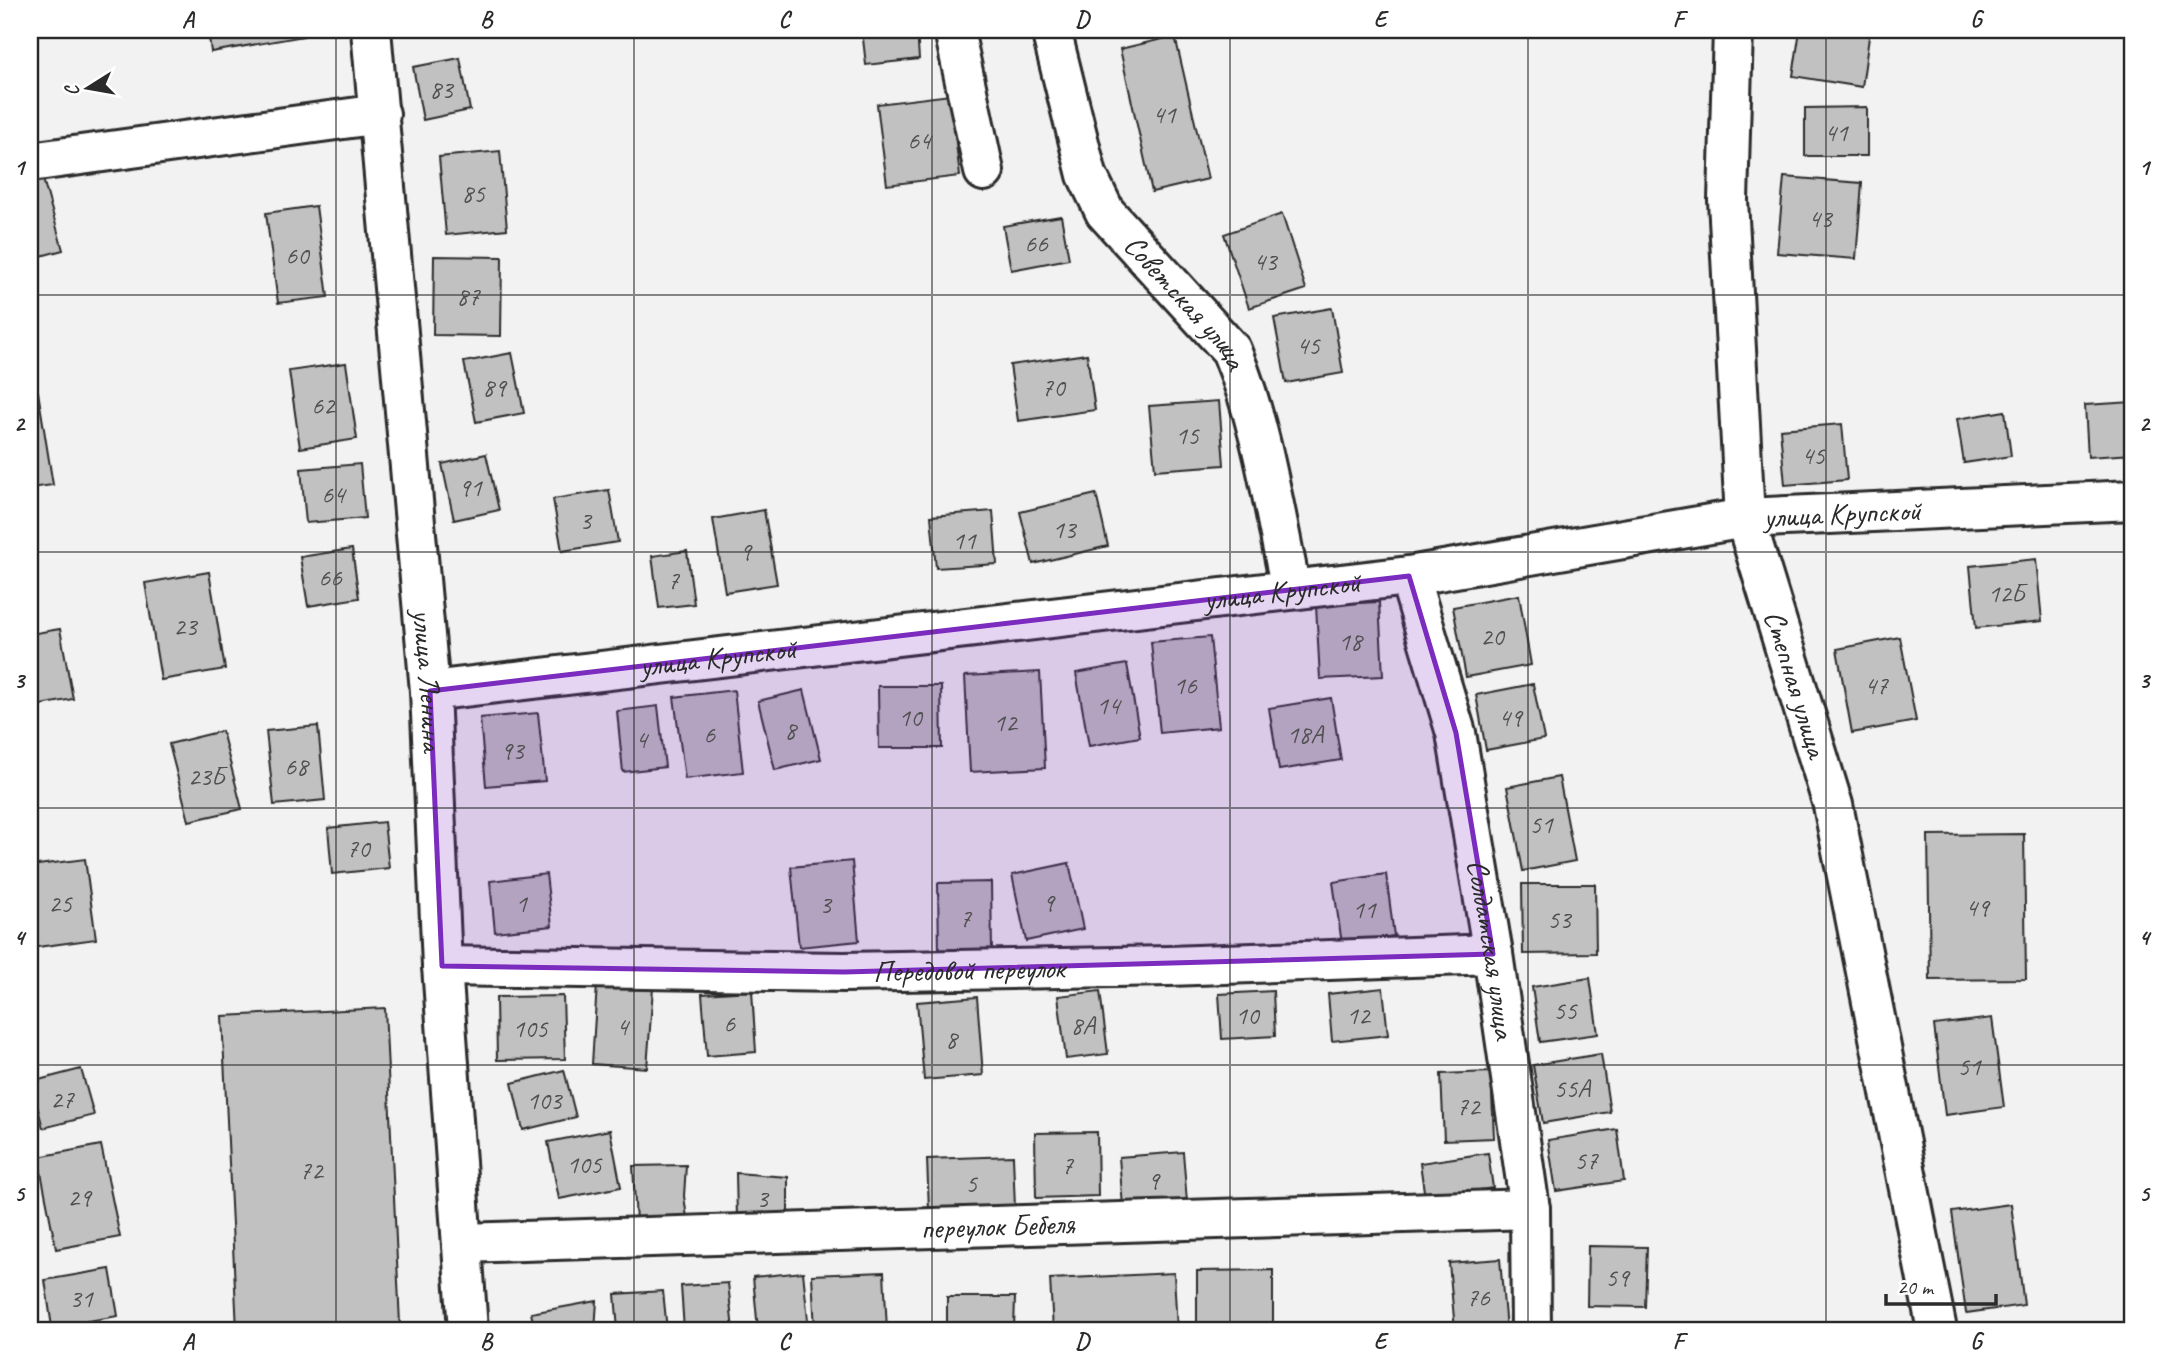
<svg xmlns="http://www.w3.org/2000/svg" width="2163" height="1360" viewBox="0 0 2163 1360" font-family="Caveat,sans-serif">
	<rect width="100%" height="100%" fill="#f2f2f2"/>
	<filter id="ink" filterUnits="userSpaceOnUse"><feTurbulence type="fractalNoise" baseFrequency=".0143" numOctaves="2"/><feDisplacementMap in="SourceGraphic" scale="14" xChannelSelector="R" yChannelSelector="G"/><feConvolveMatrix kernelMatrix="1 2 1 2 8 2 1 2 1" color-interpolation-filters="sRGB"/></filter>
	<g filter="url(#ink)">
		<g fill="#c1c1c1" stroke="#2b2b2b" stroke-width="2">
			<path d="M 208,30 L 303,30 L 304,36 L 211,52 Z"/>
			<path d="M 862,30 L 917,30 L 919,59 L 866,65 Z"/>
			<path d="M 1800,30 L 1870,30 L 1862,87 L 1793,76 Z"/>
			<path d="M 1175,36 L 1208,179 L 1152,192 L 1120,49 Z"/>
			<path d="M 460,58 L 470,110 L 423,120 L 413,67 Z"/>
			<path d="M 950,95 L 960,176 L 887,185 L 877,104 Z"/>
			<path d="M 1867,107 L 1867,156 L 1805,156 L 1805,108 Z"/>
			<path d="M 500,151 L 507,229 L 446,235 L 439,157 Z"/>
			<path d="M 1784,177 L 1862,183 L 1856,259 L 1777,253 Z"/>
			<path d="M 43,179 L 63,250 L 30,259 L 30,182 Z"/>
			<path d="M 316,206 L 328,297 L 278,303 L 266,213 Z"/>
			<path d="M 1282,214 L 1306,289 L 1249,308 L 1224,234 Z"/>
			<path d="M 1061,216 L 1069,259 L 1011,270 L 1003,226 Z"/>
			<path d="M 434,256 L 502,257 L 501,336 L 433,335 Z"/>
			<path d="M 1332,308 L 1343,373 L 1286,383 L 1274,318 Z"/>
			<path d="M 512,353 L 524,413 L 476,422 L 464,362 Z"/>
			<path d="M 1087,354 L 1095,410 L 1018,421 L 1010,365 Z"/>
			<path d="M 346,363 L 357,439 L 300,448 L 289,371 Z"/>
			<path d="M 38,392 L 53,485 L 30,488 L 30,394 Z"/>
			<path d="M 1219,401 L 1224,465 L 1155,470 L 1149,406 Z"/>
			<path d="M 2133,402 L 2133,454 L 2088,457 L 2085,405 Z"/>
			<path d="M 2005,411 L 2011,456 L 1964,463 L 1957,419 Z"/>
			<path d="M 1842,424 L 1847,480 L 1785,485 L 1780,429 Z"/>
			<path d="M 486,454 L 499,510 L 454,520 L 442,464 Z"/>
			<path d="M 360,464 L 365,518 L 306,523 L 301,469 Z"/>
			<path d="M 609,490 L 618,542 L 562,551 L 553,499 Z"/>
			<path d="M 1096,494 L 1108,546 L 1033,564 L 1020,512 Z"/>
			<path d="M 764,510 L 777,584 L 725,592 L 713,519 Z"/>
			<path d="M 993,511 L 997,564 L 936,568 L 931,516 Z"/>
			<path d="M 352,549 L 359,598 L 308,606 L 300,557 Z"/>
			<path d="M 687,551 L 694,604 L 659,608 L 652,556 Z"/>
			<path d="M 2036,559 L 2042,621 L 1976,628 L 1970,566 Z"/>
			<path d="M 209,572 L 225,669 L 161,680 L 145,583 Z"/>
			<path d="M 1519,595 L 1531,665 L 1466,677 L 1453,607 Z"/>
			<path d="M 1379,602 L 1383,676 L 1320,679 L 1316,605 Z"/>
			<path d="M 60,629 L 73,699 L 30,707 L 30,634 Z"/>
			<path d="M 1210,637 L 1219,727 L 1160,733 L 1151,642 Z"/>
			<path d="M 1900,637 L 1916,721 L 1852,733 L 1837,649 Z"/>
			<path d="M 1127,664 L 1140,737 L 1089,746 L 1076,673 Z"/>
			<path d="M 1040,672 L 1045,768 L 970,772 L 965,676 Z"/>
			<path d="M 1533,684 L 1544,739 L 1486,750 L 1476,695 Z"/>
			<path d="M 878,686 L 941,686 L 942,748 L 879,748 Z"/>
			<path d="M 734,690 L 743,772 L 685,779 L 674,697 Z"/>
			<path d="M 804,690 L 821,759 L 775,770 L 758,701 Z"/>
			<path d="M 1331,698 L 1341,760 L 1279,770 L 1269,708 Z"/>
			<path d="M 658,706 L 665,767 L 623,772 L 617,711 Z"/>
			<path d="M 538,713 L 545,781 L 486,786 L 480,718 Z"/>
			<path d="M 318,726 L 325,800 L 274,805 L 266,731 Z"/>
			<path d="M 222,731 L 242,809 L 189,821 L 169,744 Z"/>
			<path d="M 1559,777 L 1575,861 L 1523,871 L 1507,787 Z"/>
			<path d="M 384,822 L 389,868 L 332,874 L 328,828 Z"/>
			<path d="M 2024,834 L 2026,979 L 1930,980 L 1928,835 Z"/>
			<path d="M 85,859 L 96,939 L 30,948 L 30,866 Z"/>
			<path d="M 852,861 L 859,941 L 799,947 L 791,867 Z"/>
			<path d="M 1069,863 L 1083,929 L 1026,941 L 1012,875 Z"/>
			<path d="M 546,874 L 552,926 L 495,932 L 490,881 Z"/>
			<path d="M 1386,874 L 1394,936 L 1342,944 L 1333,882 Z"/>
			<path d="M 991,882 L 992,952 L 939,953 L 938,883 Z"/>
			<path d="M 1522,884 L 1595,884 L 1596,953 L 1523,954 Z"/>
			<path d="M 1590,978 L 1598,1034 L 1540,1042 L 1532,987 Z"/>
			<path d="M 597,984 L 653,988 L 647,1068 L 592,1064 Z"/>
			<path d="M 1383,988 L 1388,1035 L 1332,1041 L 1328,994 Z"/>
			<path d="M 752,991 L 756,1052 L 707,1056 L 702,994 Z"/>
			<path d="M 1100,991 L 1108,1054 L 1066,1059 L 1058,996 Z"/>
			<path d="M 1273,991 L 1275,1036 L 1222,1039 L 1219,994 Z"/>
			<path d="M 563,996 L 565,1059 L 497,1060 L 496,997 Z"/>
			<path d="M 977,997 L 983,1075 L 924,1080 L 917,1002 Z"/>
			<path d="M 385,1008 L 400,1324 L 237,1330 L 222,1016 Z"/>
			<path d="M 1992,1018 L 2004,1107 L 1945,1115 L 1934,1025 Z"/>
			<path d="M 1601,1054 L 1610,1112 L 1543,1123 L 1533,1065 Z"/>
			<path d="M 81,1069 L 94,1115 L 43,1128 L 31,1082 Z"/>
			<path d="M 564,1070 L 576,1117 L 523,1130 L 512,1083 Z"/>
			<path d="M 1491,1072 L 1494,1138 L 1444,1140 L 1441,1074 Z"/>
			<path d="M 1617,1129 L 1624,1181 L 1556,1191 L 1548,1140 Z"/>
			<path d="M 610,1130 L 621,1187 L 559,1199 L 548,1142 Z"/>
			<path d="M 1097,1132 L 1098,1196 L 1036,1198 L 1035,1133 Z"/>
			<path d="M 101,1145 L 120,1237 L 56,1249 L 38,1157 Z"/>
			<path d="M 1183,1152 L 1187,1202 L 1123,1207 L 1119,1157 Z"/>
			<path d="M 1488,1153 L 1493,1188 L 1425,1198 L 1420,1163 Z"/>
			<path d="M 1013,1156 L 1015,1208 L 929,1211 L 927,1159 Z"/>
			<path d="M 686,1165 L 684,1196 L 687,1218 L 636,1222 L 633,1166 Z"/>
			<path d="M 736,1173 L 788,1177 L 788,1219 L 737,1219 Z"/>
			<path d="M 2011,1204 L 2024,1305 L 1966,1313 L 1952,1212 Z"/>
			<path d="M 1588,1246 L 1647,1247 L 1645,1307 L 1587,1306 Z"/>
			<path d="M 1500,1259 L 1506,1330 L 1455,1330 L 1449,1263 Z"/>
			<path d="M 110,1269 L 118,1316 L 52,1327 L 45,1280 Z"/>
			<path d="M 1273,1270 L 1273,1330 L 1197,1330 L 1197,1271 Z"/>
			<path d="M 803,1272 L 809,1330 L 758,1330 L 753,1277 Z"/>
			<path d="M 884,1272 L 887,1330 L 815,1330 L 812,1275 Z"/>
			<path d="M 1174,1273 L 1177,1330 L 1053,1330 L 1050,1279 Z"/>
			<path d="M 728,1283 L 733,1330 L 684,1330 L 681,1286 Z"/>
			<path d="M 663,1291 L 667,1330 L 618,1330 L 615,1294 Z"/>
			<path d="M 947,1297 L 1015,1297 L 1014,1330 L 947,1330 Z"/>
			<path d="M 597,1301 L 595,1330 L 535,1330 L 531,1313 Z"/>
		</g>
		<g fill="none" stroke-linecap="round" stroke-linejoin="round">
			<defs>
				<g id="minor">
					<path d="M 954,30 L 984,171"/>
					<path id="s1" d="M 1051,30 L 1087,175 L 1105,212 L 1231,350 C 1262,424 1274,510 1291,589"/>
					<path id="s2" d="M 1733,30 L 1728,200 L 1745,518 L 1833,805 L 1937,1330"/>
					<path d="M 30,162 L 380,114"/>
					<path id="s3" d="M 1409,576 L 1456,733 L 1493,954 L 1530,1209 L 1531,1330"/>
					<path id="s4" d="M 430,691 L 1409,576 L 1745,518 L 2133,500"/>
					<path id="s5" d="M 442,966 L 844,972 L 1169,966 L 1493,954"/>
					<path id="s6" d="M 462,1243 L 1530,1209"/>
				</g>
				<g id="major">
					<path id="s7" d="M 371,30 L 430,691 L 442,966 L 468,1330"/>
				</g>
			</defs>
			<use href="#minor" stroke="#2b2b2b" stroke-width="44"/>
			<use href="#major" stroke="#2b2b2b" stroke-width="44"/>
			<use href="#minor" stroke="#fff" stroke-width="38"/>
			<use href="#major" stroke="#fff" stroke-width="38"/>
		</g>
	</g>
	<path fill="#7b2cbf" fill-opacity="0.2" stroke="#7b2cbf" stroke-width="5" stroke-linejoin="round" d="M 1409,576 L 1456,733 L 1493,954 L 844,972 L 442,966 L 430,691 Z"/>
	<path fill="none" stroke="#2b2b2b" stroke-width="2" stroke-opacity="0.55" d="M 336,30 L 336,1330M 634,30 L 634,1330M 932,30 L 932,1330M 1230,30 L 1230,1330M 1528,30 L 1528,1330M 1826,30 L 1826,1330M 30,295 L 2133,295M 30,552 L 2133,552M 30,808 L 2133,808M 30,1065 L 2133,1065"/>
	<g text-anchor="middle" stroke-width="5" stroke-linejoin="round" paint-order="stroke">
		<g font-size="26" fill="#505050">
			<text x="441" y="98">83</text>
			<text x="1164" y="123">41</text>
			<text x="1836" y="141">41</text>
			<text x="919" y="149">64</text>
			<text x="473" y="202">85</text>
			<text x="1820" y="227">43</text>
			<text x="1036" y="252">66</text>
			<text x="297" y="264">60</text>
			<text x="1265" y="270">43</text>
			<text x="468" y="305">87</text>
			<text x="1308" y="354">45</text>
			<text x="494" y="396">89</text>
			<text x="1053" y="396">70</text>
			<text x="323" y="414">62</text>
			<text x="1187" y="444">15</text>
			<text x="1813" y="464">45</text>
			<text x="470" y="496">91</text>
			<text x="333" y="503">64</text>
			<text x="585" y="529">3</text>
			<text x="1064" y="538">13</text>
			<text x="964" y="549">11</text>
			<text x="745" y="560">9</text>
			<text x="330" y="586">66</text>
			<text x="673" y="589">7</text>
			<text x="2006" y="602">12Б</text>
			<text x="185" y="635">23</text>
			<text x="1492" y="645">20</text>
			<text x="1350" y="650">18</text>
			<text x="1185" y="694">16</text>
			<text x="1876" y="694">47</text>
			<text x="1108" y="714">14</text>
			<text x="910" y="726">10</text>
			<text x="1510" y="726">49</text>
			<text x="1005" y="731">12</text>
			<text x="790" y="739">8</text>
			<text x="709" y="743">6</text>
			<text x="1305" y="743">18А</text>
			<text x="641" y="748">4</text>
			<text x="512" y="759">93</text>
			<text x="296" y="775">68</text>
			<text x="206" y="785">23Б</text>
			<text x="1541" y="833">51</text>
			<text x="358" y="857">70</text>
			<text x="1048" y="911">9</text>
			<text x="60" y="912">25</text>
			<text x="521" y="912">1</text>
			<text x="825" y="913">3</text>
			<text x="1977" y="916">49</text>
			<text x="1364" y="918">11</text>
			<text x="965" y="927">7</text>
			<text x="1559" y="928">53</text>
			<text x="1565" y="1019">55</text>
			<text x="1247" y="1024">10</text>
			<text x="1358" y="1024">12</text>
			<text x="729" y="1032">6</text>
			<text x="1083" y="1034">8А</text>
			<text x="622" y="1035">4</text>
			<text x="530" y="1037">105</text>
			<text x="951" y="1048">8</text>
			<text x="1969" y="1075">51</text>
			<text x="1572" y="1097">55А</text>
			<text x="62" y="1108">27</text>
			<text x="544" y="1109">103</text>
			<text x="1468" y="1115">72</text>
			<text x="1586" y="1169">57</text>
			<text x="584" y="1173">105</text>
			<text x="1067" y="1174">7</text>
			<text x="311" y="1179">72</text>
			<text x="1153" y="1189">9</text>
			<text x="971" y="1192">5</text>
			<text x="79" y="1206">29</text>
			<text x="762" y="1207">3</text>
			<text x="1617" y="1286">59</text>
			<text x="1478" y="1306">76</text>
			<text x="81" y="1307">31</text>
		</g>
		<g font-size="30" fill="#2b2b2b" stroke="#fff">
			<text dy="10" stroke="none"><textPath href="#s1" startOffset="312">Советская улица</textPath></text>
			<text dy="10" stroke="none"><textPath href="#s4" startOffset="1424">улица Крупской</textPath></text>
			<text dy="10" stroke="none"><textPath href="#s4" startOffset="858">улица Крупской</textPath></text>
			<text dy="10" stroke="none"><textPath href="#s4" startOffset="290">улица Крупской</textPath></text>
			<text dy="10" stroke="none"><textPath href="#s7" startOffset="653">улица Ленина</textPath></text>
			<text dy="10" stroke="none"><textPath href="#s2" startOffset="662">Степная улица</textPath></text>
			<text dy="10" stroke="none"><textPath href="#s3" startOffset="383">Солдатская улица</textPath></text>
			<text dy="10" stroke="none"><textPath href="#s5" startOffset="527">Передовой переулок</textPath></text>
			<text dy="10" stroke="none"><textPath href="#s6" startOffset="536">переулок Бебеля</textPath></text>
		</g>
	</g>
	<rect width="2163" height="1360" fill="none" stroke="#fff" stroke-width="77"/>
	<g transform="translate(88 88) rotate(259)" stroke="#ffffff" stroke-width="5" paint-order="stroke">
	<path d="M0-5L12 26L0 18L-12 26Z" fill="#2b2b2b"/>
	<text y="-10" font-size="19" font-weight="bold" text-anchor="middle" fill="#2b2b2b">С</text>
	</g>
	<path d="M1886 1294v10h110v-10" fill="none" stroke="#2b2b2b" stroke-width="3.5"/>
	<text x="1897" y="1294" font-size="21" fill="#2b2b2b" stroke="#ffffff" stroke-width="5" paint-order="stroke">20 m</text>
	<rect x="38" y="38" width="2086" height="1284" fill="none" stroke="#2b2b2b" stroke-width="2.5"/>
	<g font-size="23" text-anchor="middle" font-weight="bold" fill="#2b2b2b">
		<text x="188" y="27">A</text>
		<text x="486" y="27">B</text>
		<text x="784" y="27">C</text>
		<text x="1082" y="27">D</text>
		<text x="1380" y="27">E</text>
		<text x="1678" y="27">F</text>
		<text x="1976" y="27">G</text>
		<text x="19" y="175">1</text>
		<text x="2144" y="175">1</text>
		<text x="19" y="431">2</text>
		<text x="2144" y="431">2</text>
		<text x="19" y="688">3</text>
		<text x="2144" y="688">3</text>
		<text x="19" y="945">4</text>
		<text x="2144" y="945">4</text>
		<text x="19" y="1201">5</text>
		<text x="2144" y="1201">5</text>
		<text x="188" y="1349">A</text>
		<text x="486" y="1349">B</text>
		<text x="784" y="1349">C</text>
		<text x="1082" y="1349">D</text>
		<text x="1380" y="1349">E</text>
		<text x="1678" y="1349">F</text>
		<text x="1976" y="1349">G</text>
	</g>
</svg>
